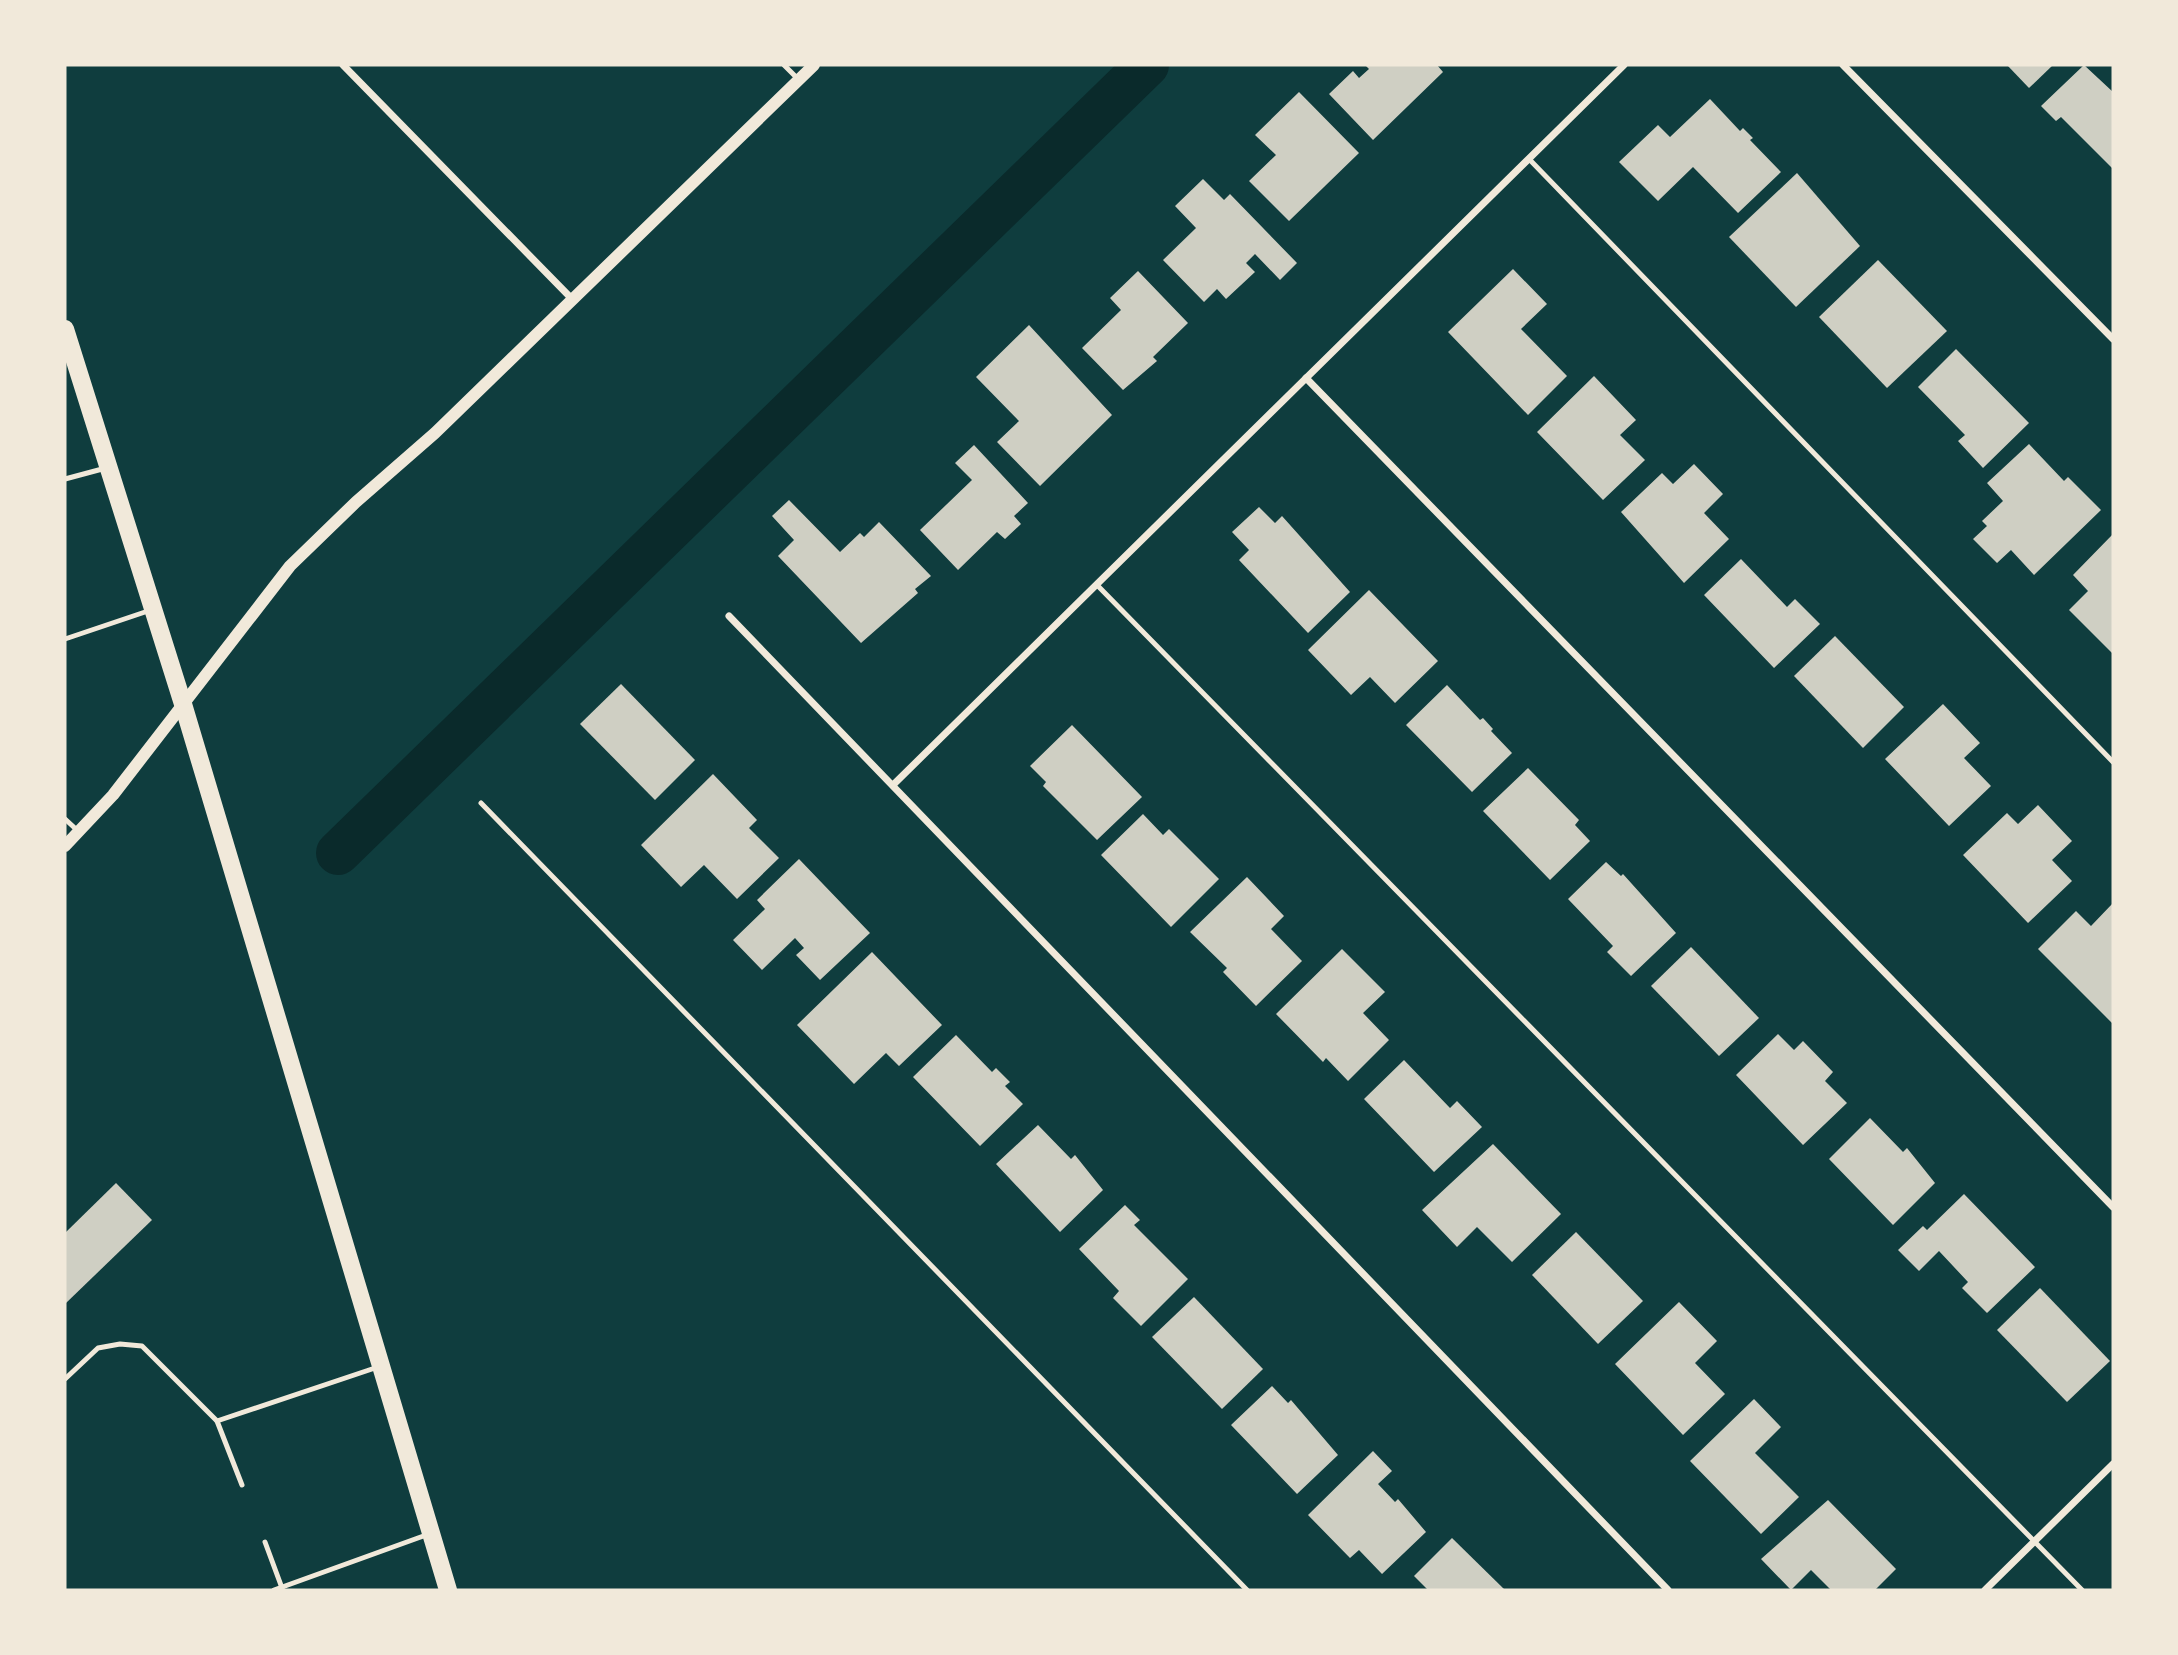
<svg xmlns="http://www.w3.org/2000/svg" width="2178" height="1655" viewBox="0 0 2178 1655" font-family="'Public Sans',sans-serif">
	<rect width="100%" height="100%" fill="#0f3d3e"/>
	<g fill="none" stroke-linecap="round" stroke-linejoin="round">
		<path stroke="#0a2a2b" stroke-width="44" d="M 338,853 L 1147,65"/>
	</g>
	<g fill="#cfcfc3">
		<path d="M 1365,65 L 1437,65 L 1443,72 L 1373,140 L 1329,94 L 1353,71 L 1359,78 L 1369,69 Z"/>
		<path d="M 2007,65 L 2053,65 L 2029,88 Z"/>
		<path d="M 2084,65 L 2113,92 L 2113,169 L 2061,117 L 2056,121 L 2041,106 Z"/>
		<path d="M 1299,92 L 1359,153 L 1289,221 L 1249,181 L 1276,155 L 1255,135 Z"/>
		<path d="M 1710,99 L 1740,131 L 1743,128 L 1753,138 L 1750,140 L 1781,172 L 1738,213 L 1693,167 L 1658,201 L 1619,162 L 1658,125 L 1670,137 Z"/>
		<path d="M 1797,173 L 1860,246 L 1796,307 L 1729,237 Z"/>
		<path d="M 1203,179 L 1224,200 L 1230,194 L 1297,263 L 1280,280 L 1255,254 L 1246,263 L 1255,272 L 1226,299 L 1217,289 L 1204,302 L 1163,260 L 1196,228 L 1175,206 Z"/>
		<path d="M 1878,260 L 1947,331 L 1887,388 L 1819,317 Z"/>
		<path d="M 1513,269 L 1547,304 L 1521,329 L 1567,376 L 1528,415 L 1448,332 Z"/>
		<path d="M 1138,271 L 1188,323 L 1153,357 L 1157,361 L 1123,390 L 1082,348 L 1121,310 L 1110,298 Z"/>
		<path d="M 1029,325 L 1112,415 L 1040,486 L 997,442 L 1019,421 L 976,377 Z"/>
		<path d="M 1956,349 L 2029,423 L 1983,468 L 1958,441 L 1965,435 L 1918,387 Z"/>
		<path d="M 1594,376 L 1636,420 L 1620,435 L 1645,460 L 1603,500 L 1537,432 Z"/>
		<path d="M 2029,444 L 2064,481 L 2068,477 L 2101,510 L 2034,575 L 2011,550 L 1997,563 L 1973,539 L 1987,526 L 1982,521 L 2003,501 L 1987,483 Z"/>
		<path d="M 974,445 L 1028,503 L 1014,516 L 1021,524 L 1005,539 L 997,532 L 958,570 L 920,530 L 972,480 L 955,463 Z"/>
		<path d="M 1694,464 L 1723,494 L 1704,513 L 1729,539 L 1684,583 L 1621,512 L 1662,473 L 1673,484 Z"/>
		<path d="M 789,500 L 840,552 L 860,533 L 864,537 L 879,522 L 931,576 L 915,589 L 918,593 L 861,643 L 778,556 L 794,540 L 772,516 Z"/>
		<path d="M 1259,507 L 1275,523 L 1282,516 L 1350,592 L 1308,633 L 1239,560 L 1249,550 L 1232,532 Z"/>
		<path d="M 2113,534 L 2113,654 L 2069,610 L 2088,591 L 2073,575 Z"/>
		<path d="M 1741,559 L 1787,607 L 1795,599 L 1820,624 L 1774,668 L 1704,595 Z"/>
		<path d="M 1369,590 L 1438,661 L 1395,703 L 1370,677 L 1351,695 L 1308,650 Z"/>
		<path d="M 1835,636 L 1904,707 L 1863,748 L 1794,676 Z"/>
		<path d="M 621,684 L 695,760 L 655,800 L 580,724 Z"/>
		<path d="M 1447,685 L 1480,720 L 1483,718 L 1493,729 L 1491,731 L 1512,753 L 1472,792 L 1406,725 Z"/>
		<path d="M 1943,704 L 1980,743 L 1964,758 L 1991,786 L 1949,826 L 1885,759 Z"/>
		<path d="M 1072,725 L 1142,797 L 1097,840 L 1043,786 L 1046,782 L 1030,766 Z"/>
		<path d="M 1528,768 L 1579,820 L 1575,825 L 1590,841 L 1550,880 L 1483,811 Z"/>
		<path d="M 713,774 L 757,820 L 749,828 L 779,858 L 737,899 L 704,865 L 681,887 L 641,845 Z"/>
		<path d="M 2038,805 L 2072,841 L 2052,860 L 2072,881 L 2028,923 L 1963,855 L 2007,813 L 2018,824 Z"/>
		<path d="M 1143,814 L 1163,835 L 1169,829 L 1219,879 L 1171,927 L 1101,855 Z"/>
		<path d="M 799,859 L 870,933 L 820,980 L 796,955 L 804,948 L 795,938 L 762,970 L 733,940 L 765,909 L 757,900 Z"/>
		<path d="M 1606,862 L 1621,876 L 1623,874 L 1676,933 L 1631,976 L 1607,952 L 1613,946 L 1568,899 Z"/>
		<path d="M 1247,877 L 1284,916 L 1271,929 L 1302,961 L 1256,1006 L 1223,972 L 1227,968 L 1190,932 Z"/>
		<path d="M 2113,903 L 2113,1021 L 2112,1023 L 2038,949 L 2076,911 L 2091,926 Z"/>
		<path d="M 1691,947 L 1759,1018 L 1719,1056 L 1651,986 Z"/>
		<path d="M 1342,949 L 1385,992 L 1363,1013 L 1389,1040 L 1348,1081 L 1326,1058 L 1323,1062 L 1276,1014 Z"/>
		<path d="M 872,952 L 942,1025 L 899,1066 L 886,1053 L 854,1084 L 797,1025 Z"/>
		<path d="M 1778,1034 L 1794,1050 L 1803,1041 L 1833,1072 L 1825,1081 L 1847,1103 L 1803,1145 L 1736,1075 Z"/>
		<path d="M 956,1035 L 992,1072 L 996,1068 L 1010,1082 L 1005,1086 L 1023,1104 L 980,1146 L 913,1077 Z"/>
		<path d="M 1404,1060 L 1450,1108 L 1457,1101 L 1482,1127 L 1434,1172 L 1364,1099 Z"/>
		<path d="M 1870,1118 L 1903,1152 L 1907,1148 L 1935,1183 L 1893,1225 L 1829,1159 Z"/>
		<path d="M 1038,1125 L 1071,1159 L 1075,1155 L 1103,1190 L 1060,1232 L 996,1164 Z"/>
		<path d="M 1493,1144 L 1561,1214 L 1512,1262 L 1477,1227 L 1457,1247 L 1422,1210 Z"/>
		<path d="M 116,1183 L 152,1220 L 65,1304 L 65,1233 Z"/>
		<path d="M 1964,1194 L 2035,1267 L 1987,1313 L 1962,1288 L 1968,1282 L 1939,1251 L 1919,1271 L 1898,1250 L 1923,1226 L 1927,1230 Z"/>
		<path d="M 1125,1205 L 1140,1220 L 1134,1225 L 1188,1279 L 1141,1326 L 1113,1298 L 1119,1291 L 1079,1249 Z"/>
		<path d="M 1576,1232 L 1643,1301 L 1598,1344 L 1532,1275 Z"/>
		<path d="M 2040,1288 L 2110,1361 L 2067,1402 L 1997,1330 Z"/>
		<path d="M 1194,1297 L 1263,1369 L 1222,1409 L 1152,1337 Z"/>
		<path d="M 1679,1302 L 1717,1341 L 1695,1363 L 1725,1394 L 1683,1435 L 1615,1364 Z"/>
		<path d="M 1272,1386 L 1288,1403 L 1291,1400 L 1338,1455 L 1297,1494 L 1231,1425 Z"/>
		<path d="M 1754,1399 L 1781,1427 L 1755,1453 L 1799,1497 L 1761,1534 L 1690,1461 Z"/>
		<path d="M 1373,1451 L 1392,1471 L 1378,1484 L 1395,1502 L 1398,1499 L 1426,1532 L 1382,1574 L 1359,1550 L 1350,1558 L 1308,1515 Z"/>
		<path d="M 1828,1500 L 1896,1569 L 1875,1590 L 1831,1590 L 1811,1570 L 1791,1590 L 1761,1559 Z"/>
		<path d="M 1452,1538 L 1505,1590 L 1428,1590 L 1414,1576 Z"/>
	</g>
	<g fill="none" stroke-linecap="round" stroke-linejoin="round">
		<g stroke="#f1e9da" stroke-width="5">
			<path d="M 784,65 L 799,80"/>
			<path d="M 1529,159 L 2113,762"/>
			<path d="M 65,479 L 106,468"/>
			<path d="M 1097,585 L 2082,1590"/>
			<path d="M 65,639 L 151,610"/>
			<path d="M 481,803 L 1247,1590"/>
			<path d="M 65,819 L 78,831"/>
			<path d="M 65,1379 L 98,1348 L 120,1344 L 142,1346 L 217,1421 L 378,1367"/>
			<path d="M 217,1421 L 242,1485"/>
			<path d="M 265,1542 L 282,1588"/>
			<path d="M 274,1590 L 429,1534"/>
		</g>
		<g stroke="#f1e9da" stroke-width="7">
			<path d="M 343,65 L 573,300"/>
			<path d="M 1843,65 L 2113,339"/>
			<path d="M 1306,378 L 2113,1207"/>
			<path d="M 729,616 L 1668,1590"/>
			<path d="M 893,785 L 1624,65"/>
			<path d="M 1985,1590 L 2113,1464"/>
		</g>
		<path stroke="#f1e9da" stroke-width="12" d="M 65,846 L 113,795 L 290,566 L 356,502 L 435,433 L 814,65"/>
		<path stroke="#f1e9da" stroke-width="18" d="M 65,329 L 183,704 L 448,1590"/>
	</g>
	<rect width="2178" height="1655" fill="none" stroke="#f1e9da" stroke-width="133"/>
</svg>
